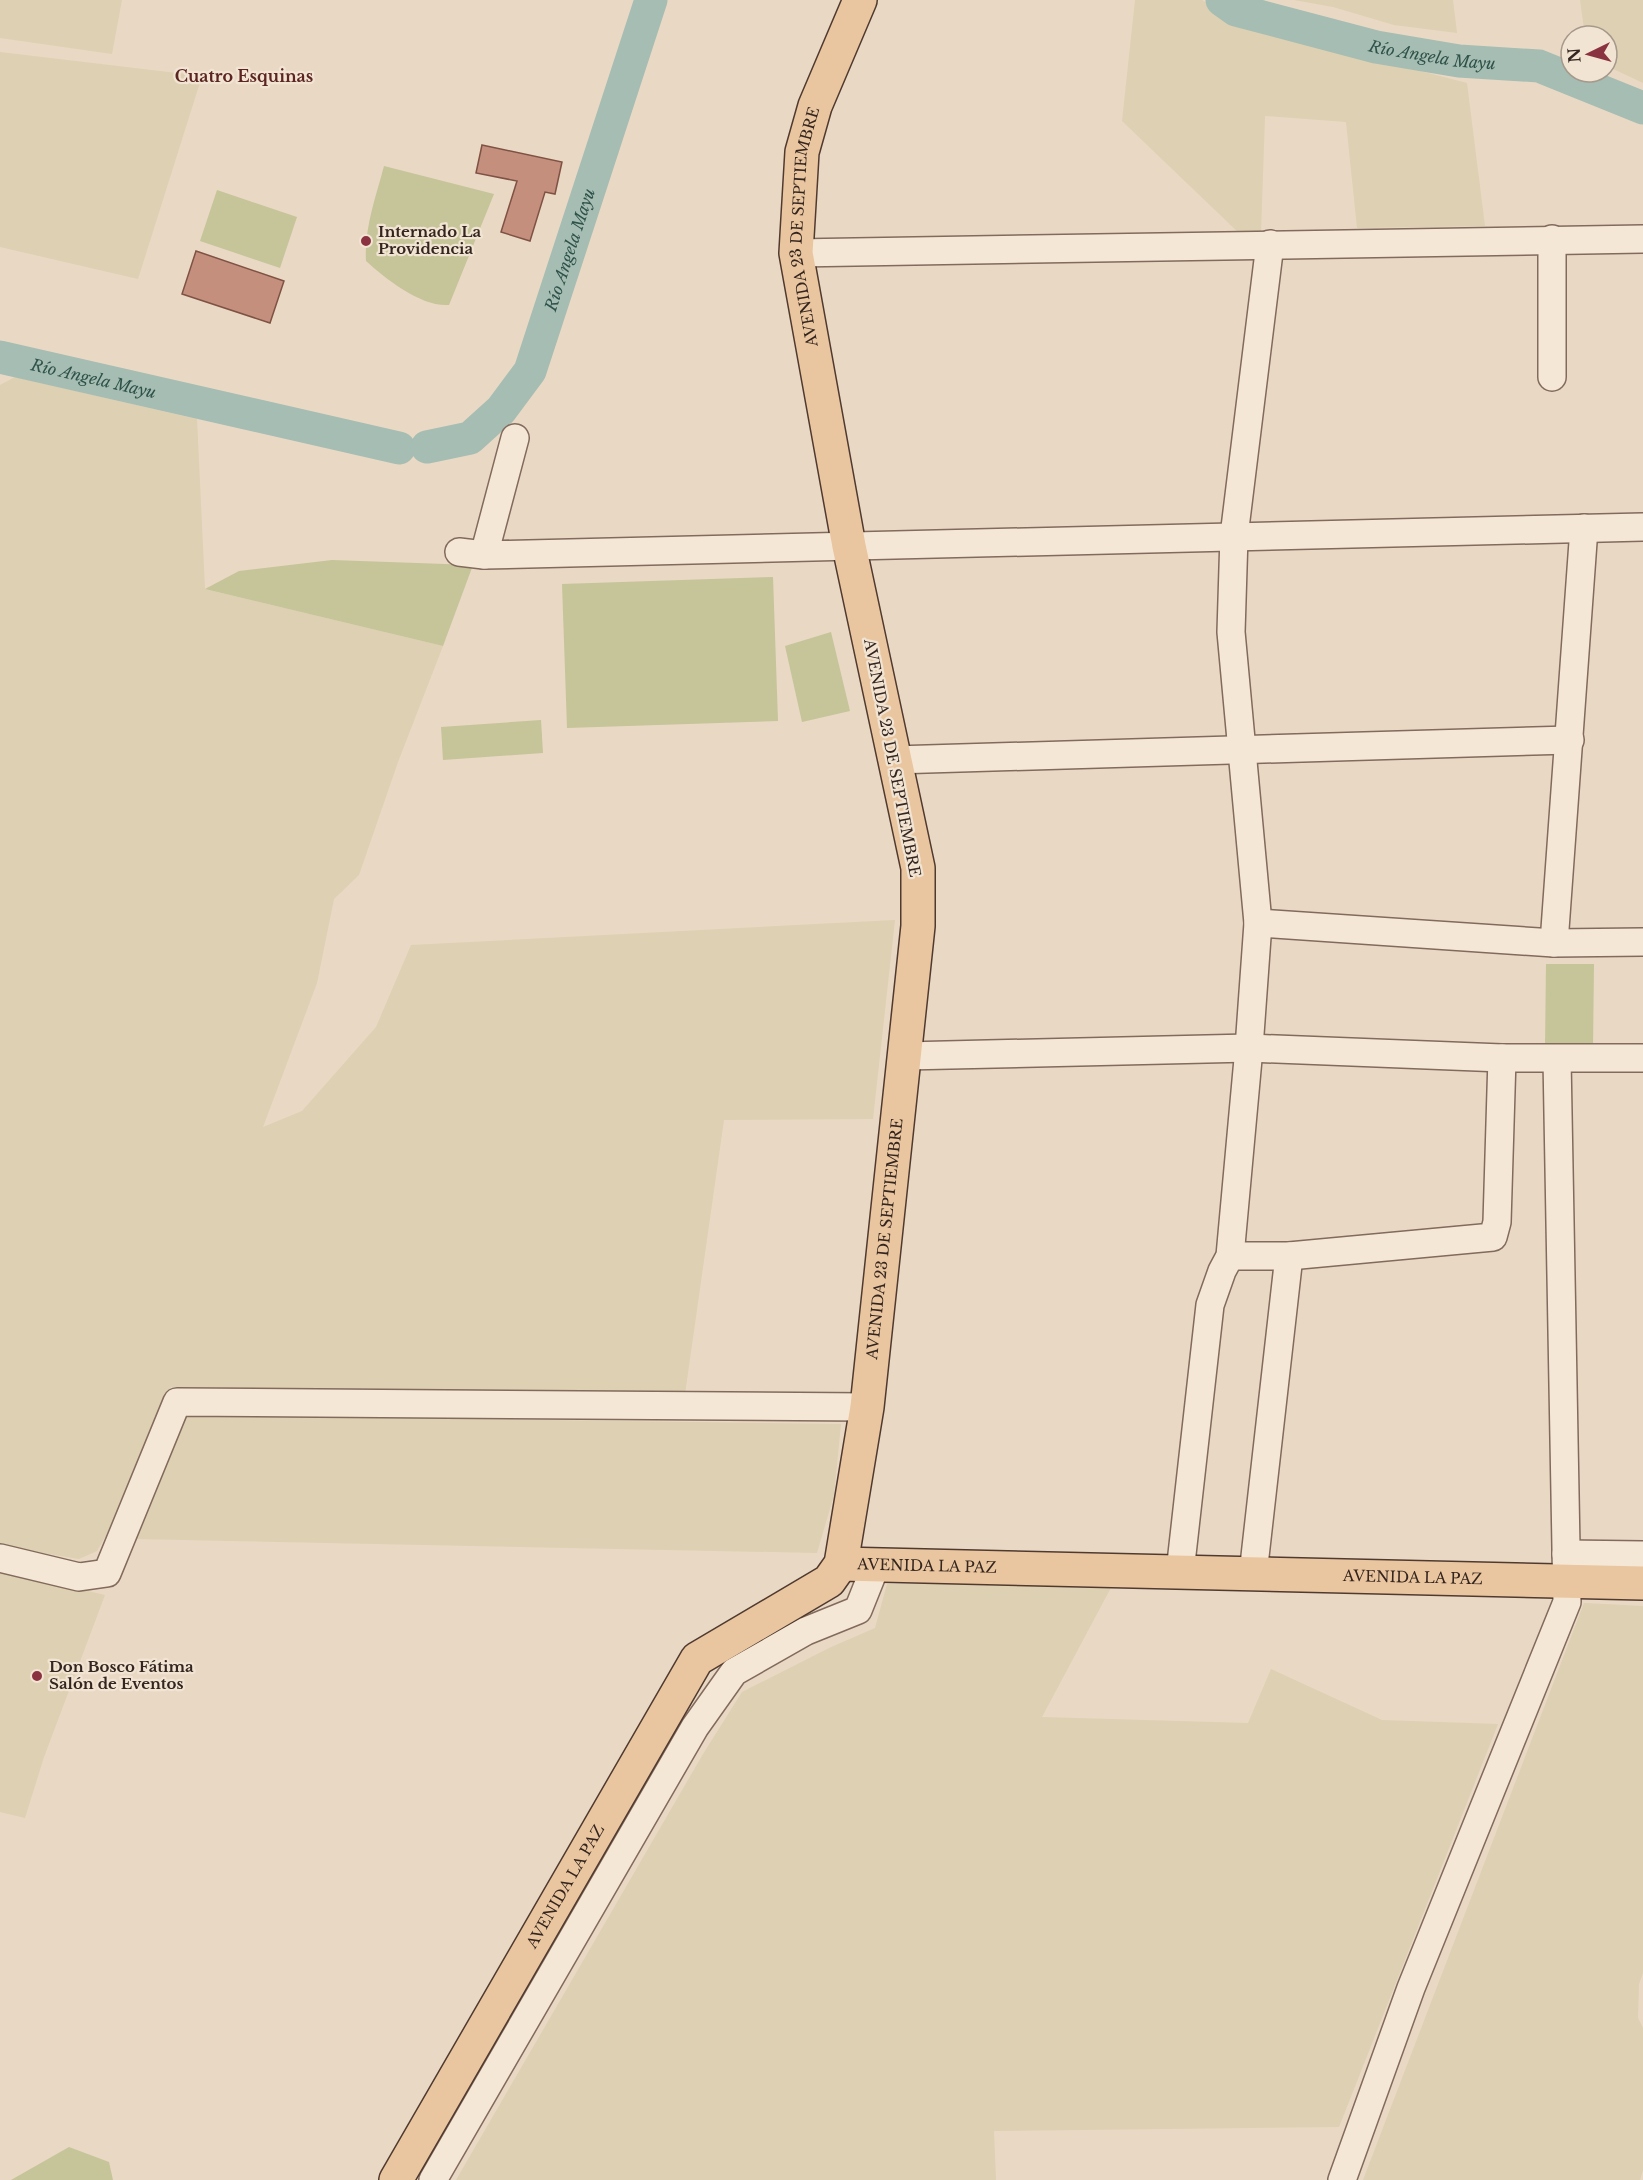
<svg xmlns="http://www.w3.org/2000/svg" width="1643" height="2180" viewBox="0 0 1643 2180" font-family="'Libre Baskerville',serif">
	<rect width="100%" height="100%" fill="#e9d8c4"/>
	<g fill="#ded0b2">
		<path d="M 0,0 L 122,0 L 112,54 L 0,38 Z"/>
		<path d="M 1135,0 L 1202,0 L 1246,26 L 1467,83 L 1485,226 L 1357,228 L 1346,122 L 1265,116 L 1261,233 L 1240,234 L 1122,121 Z"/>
		<path d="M 1294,0 L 1453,0 L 1457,33 L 1394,25 L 1333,7 Z"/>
		<path d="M 1580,0 L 1643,0 L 1643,83 L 1607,66 L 1607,36 L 1585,36 Z"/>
		<path d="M 0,52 L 202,76 L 138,279 L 0,247 Z"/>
		<path d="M 15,377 L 197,419 L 205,589 L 443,646 L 398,762 L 359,875 L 334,899 L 317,983 L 263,1127 L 302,1111 L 376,1027 L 411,945 L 895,920 L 873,1119 L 724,1120 L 685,1394 L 171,1387 L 120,1511 L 97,1551 L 79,1559 L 0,1546 L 0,385 Z"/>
		<path d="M 185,1415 L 841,1424 L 834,1495 L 817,1553 L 134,1539 Z"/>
		<path d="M 0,1571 L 105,1595 L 44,1757 L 25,1818 L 0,1812 Z"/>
		<path d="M 1114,1582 L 1042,1717 L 1248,1723 L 1271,1669 L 1382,1720 L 1498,1724 L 1339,2127 L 994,2131 L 996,2180 L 456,2180 L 703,1754 L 742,1692 L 829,1648 L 875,1628 L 887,1584 Z"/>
		<path d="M 1584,1603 L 1643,1606 L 1643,1973 L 1639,1984 L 1638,2018 L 1643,2028 L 1643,2170 L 1640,2180 L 1363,2180 Z"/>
	</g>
	<g fill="#c6c499">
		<path d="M 384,166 L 494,194 L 449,305 C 421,307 386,279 366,261 C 364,228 376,197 384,166 Z"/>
		<path d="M 217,190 L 297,217 L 280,268 L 200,241 Z"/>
		<path d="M 332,560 L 473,565 L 443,646 L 205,589 L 239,571 Z"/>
		<path d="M 773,577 L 778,721 L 567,728 L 562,584 Z"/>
		<path d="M 831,632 L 850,711 L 802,722 L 785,646 Z"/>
		<path d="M 541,720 L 543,753 L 443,760 L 441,727 Z"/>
		<path d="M 1546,964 L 1594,964 L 1593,1048 L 1545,1047 Z"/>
		<path d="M 69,2147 L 109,2162 L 113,2180 L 11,2180 Z"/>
	</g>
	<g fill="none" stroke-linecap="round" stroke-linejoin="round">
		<g stroke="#a5bdb2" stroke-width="33">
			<path id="s1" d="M 1222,0 L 1236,10 L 1376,47 L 1459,61 L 1539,66 L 1643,108"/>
			<path id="s2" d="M 0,357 L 399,448"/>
			<path id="s3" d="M 427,447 L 470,438 L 501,410 L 530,371 L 651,0"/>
		</g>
	</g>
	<g fill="#c48f7d" stroke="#7f5244" stroke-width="1.5">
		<path d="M 482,145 L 562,162 L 555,194 L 545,192 L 530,241 L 501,232 L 517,181 L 476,173 Z"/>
		<path d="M 196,251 L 284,281 L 270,323 L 182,294 Z"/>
	</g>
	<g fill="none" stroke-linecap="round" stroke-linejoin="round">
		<defs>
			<g id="minor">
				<path d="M 796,253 L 1643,239"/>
				<path d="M 1552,377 L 1552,239"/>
				<path d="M 459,552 L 484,555 L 1643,527"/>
				<path d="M 484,555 L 515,438"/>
				<path d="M 894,760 L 1570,740"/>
				<path d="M 1258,923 L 1554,943 L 1643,942"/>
				<path d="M 1554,943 L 1584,528"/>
				<path d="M 905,1056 L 1249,1048 L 1502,1058 L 1643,1058"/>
				<path d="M 1230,1256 L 1289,1256 L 1493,1237 L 1497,1222 L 1502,1058"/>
				<path d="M 1566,1554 L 1643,1555"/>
				<path d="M 0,1558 L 79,1577 L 107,1573 L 177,1402 L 867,1407"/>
				<path d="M 1180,1572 L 1210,1305 L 1222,1271 L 1230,1256 L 1249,1048 L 1258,923 L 1231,632 L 1234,536 L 1270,244"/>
				<path d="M 1253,1574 L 1289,1256"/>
				<path d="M 433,2180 L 695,1727 L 734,1672 L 806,1631 L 858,1610 L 876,1565"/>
				<path d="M 1342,2180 L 1411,1988 L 1567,1602 L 1557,1059"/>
			</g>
			<g id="major">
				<path id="s4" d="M 841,1564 L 1643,1583"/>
				<path id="s5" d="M 396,2180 L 697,1659 L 829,1581 L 841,1564 L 867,1407 L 918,926 L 918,868 L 849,546 L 796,253 L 802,152 L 815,106 L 860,0"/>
			</g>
		</defs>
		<use href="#minor" stroke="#826a5c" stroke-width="30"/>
		<use href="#major" stroke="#503a30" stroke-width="36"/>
		<use href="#minor" stroke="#f5e7d6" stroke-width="27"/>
		<use href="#major" stroke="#e9c69f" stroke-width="33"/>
	</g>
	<g fill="#8b3241" stroke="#f2e4d3" stroke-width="2">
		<circle cx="366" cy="241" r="6"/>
		<circle cx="37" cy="1676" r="6"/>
	</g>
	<g text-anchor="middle" stroke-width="4.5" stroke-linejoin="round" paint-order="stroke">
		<g font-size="15" fill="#34251f" stroke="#f2e4d3">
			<text dy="5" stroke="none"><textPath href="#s5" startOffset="2130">AVENIDA 23 DE SEPTIEMBRE</textPath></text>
			<text transform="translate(892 758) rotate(79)" y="5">AVENIDA 23 DE SEPTIEMBRE</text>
			<text dy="5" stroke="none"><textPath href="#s5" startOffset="1104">AVENIDA 23 DE SEPTIEMBRE</textPath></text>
			<text dy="5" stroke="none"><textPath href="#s4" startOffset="86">AVENIDA LA PAZ</textPath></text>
			<text dy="5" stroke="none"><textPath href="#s4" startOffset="572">AVENIDA LA PAZ</textPath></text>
			<text dy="5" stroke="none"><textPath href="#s5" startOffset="339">AVENIDA LA PAZ</textPath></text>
		</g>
		<g font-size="15" font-weight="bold" fill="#34251f" stroke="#f2e4d3" text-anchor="start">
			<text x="378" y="237">Internado La<tspan x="378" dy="17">Providencia</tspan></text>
			<text x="49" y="1672">Don Bosco Fátima<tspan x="49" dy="17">Salón de Eventos</tspan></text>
		</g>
		<g font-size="16" font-style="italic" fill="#2f524a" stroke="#f2e4d3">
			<text dy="6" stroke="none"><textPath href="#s1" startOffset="219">Río Angela Mayu</textPath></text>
			<text dy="6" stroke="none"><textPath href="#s3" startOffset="262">Río Angela Mayu</textPath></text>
			<text dy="6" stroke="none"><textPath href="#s2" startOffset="96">Río Angela Mayu</textPath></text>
		</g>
		<g font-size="16" font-weight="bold" fill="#5c2522" stroke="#f2e4d3">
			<text x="244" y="82">Cuatro Esquinas</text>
		</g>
	</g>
	<g transform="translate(1589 54) rotate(265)"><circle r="28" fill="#f2e4d3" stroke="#a6988b" stroke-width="1.5"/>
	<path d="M0-4.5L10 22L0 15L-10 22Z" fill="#8b3241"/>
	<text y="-9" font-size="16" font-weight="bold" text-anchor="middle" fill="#34251f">N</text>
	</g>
</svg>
